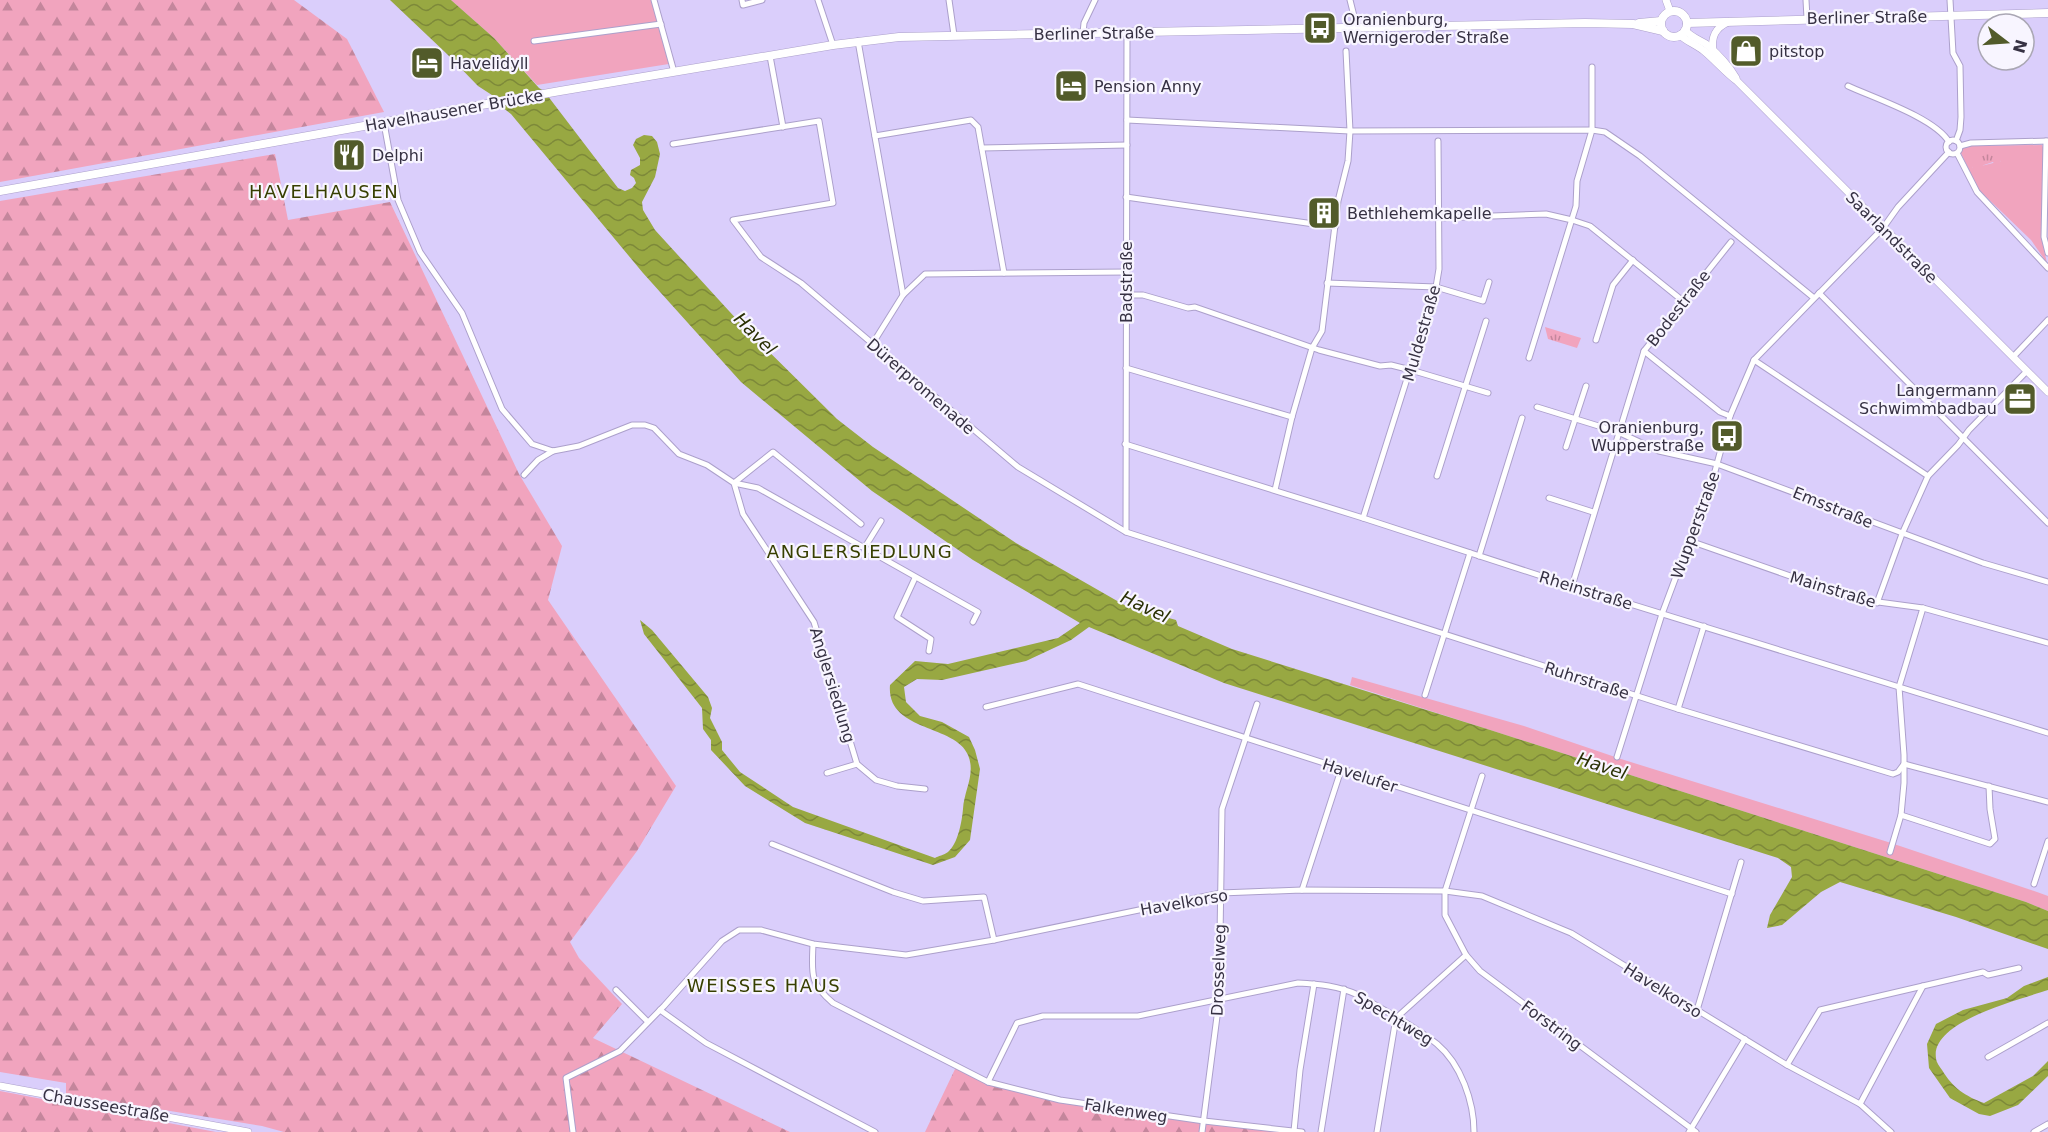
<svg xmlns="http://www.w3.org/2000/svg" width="2048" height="1132" viewBox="0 0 2048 1132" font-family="'DejaVu Sans',sans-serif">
	<defs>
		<pattern id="forest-firs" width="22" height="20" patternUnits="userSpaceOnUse" patternTransform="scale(1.5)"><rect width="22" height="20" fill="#f1a4be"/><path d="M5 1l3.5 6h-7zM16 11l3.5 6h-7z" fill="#c4869c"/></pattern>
		<pattern id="park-tufts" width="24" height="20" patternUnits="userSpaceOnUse" patternTransform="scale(1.5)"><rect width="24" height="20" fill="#f1a4be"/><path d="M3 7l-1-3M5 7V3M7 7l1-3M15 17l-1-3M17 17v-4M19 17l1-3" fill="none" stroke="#c4869c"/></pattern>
		<pattern id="water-waves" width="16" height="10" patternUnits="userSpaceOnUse" patternTransform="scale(1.5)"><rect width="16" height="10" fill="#98a842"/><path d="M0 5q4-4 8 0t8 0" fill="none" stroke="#7d8939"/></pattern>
	</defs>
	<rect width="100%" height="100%" fill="#dacefb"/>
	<g fill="#f1a4be" fill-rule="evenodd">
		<path d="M 451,0 L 653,0 L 675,63 L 537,85 L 494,38 Z"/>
		<path d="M 2042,145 L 2044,150 L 2041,237 L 2047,263 L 2031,240 L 1978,189 L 1960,151 L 1962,146 ZM 1974,158 L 2001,161 L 1973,168 L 1972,165 Z"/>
		<path d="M 1352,677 L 1524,726 L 1621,759 L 1888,842 L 2037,892 L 2048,896 L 2048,911 L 2026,902 L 1350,685 Z"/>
	</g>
	<g fill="url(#forest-firs)">
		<path d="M 0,0 L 294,0 L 347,39 L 384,112 L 0,182 Z"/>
		<path d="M 275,154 L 288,220 L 390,202 L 519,474 L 562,546 L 548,600 L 676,786 L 637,851 L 570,942 L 579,958 L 622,1004 L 593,1038 L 790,1132 L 284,1132 L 262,1126 L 66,1094 L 66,1083 L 0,1072 L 0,201 Z"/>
		<path d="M 956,1067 L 988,1082 L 1060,1100 L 1302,1132 L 925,1132 Z"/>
		<path d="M 0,1091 L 216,1132 L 0,1132 Z"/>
	</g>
	<g fill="url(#park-tufts)">
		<path d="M 1975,150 L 1982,150 L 1984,152 L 2001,158 L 1999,165 L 1995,166 L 1993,162 L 1984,165 L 1980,168 L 1973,168 L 1971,165 Z"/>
		<path d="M 1545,327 L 1581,338 L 1577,348 L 1548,339 Z"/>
	</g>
	<g fill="url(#water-waves)">
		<path d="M 390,0 L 451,0 L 494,38 L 539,88 L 544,91 L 618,188 L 625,191 L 632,188 L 636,183 L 634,178 L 630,175 L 631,170 L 640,165 L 640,158 L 633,145 L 636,139 L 644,135 L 652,136 L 657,142 L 660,154 L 655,177 L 642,202 L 643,210 L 655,230 L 740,323 L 837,419 L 873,447 L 1016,543 L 1126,606 L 1176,620 L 1178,626 L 1232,649 L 1484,728 L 2026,902 L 2048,911 L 2048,949 L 1956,917 L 1840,882 L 1821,892 L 1782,925 L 1767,928 L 1770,915 L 1792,877 L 1791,867 L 1778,858 L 1224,683 L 1089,627 L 1071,640 L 1026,661 L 942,680 L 917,679 L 904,687 L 906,702 L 920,716 L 942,722 L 969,737 L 975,750 L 980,769 L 970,840 L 955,857 L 933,865 L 805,823 L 745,786 L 711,750 L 711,740 L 703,729 L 702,708 L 644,634 L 640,620 L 652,630 L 708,697 L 712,708 L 710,718 L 722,742 L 722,750 L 740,772 L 793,807 L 935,858 C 938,856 944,855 948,852 C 958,844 962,821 963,809 C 964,790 976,774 968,755 C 955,724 886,732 890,685 L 915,661 L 948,664 L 1058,638 L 1080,623 L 973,560 L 872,491 L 741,382 L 643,273 L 511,114 L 502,107 L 495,97 L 478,86 L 447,54 Z"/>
		<path d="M 2048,977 L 2048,990 C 2022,999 1930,1021 1936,1058 C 1936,1062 1940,1067 1942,1070 C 1953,1088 1965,1096 1984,1103 L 2033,1076 L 2048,1061 L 2048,1076 L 2018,1105 L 1990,1116 L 1979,1114 L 1950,1098 L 1929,1068 L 1927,1044 L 1936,1024 L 1963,1010 L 2007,998 L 2024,986 Z"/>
	</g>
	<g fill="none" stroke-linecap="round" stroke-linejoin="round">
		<defs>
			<g id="minor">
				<path d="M 654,0 L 674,72"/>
				<path d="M 742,0 L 743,5 L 762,0"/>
				<path d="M 818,0 L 833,45"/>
				<path d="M 949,0 L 954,35"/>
				<path d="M 1350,0 L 1354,16 L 1354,27"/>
				<path d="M 1806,0 L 1807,18"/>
				<path d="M 1950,0 L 1953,53 L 1960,66 L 1961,117 L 1960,130 L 1956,141"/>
				<path d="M 1083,33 L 1084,23 L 1095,0"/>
				<path d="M 534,41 L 661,24"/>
				<path d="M 858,41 L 903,295"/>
				<path d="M 770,56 L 783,127"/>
				<path d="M 1848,86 C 1874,98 1935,118 1949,142"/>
				<path d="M 1127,120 L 1350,131 L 1592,130 L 1605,132 L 1640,156 L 1814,298"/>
				<path d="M 384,123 L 398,200 L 420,252 L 462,313 L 502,409 L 532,444 L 553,451 L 579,446 L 632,425 L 645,425 L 654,428 L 679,454 L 707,465 L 734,483 L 758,488 L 978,612 L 973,622"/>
				<path d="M 875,136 L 971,120 L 978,127 L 1004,273"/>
				<circle cx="1953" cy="147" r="7"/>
				<path d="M 2046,141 L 2044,237 L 2048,253"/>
				<path d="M 673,144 L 819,121 L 833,203 L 733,220 L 761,257 L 801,283 L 1018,467 L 1126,532 L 1678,709 L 1893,774 L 1898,772 L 1904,764 L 2048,802"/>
				<path d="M 1960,146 L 1971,143 L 2048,141"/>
				<path d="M 982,148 L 1127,145"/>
				<path d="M 1957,153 L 1977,192 L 2048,268"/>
				<path d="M 1126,197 L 1335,227"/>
				<path d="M 1438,218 L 1546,214 L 1572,220 L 1590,226 L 1683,301"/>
				<path d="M 1327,283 L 1436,287 L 1483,301 L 1489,282"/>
				<path d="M 1819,293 L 2048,523"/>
				<path d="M 1127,295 L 1143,295 L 1188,308 L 1195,307 L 1319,350 L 1380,366 L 1391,365 L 1411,370 L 1488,393"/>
				<path d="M 1596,340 L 1613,285 L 1633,260"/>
				<path d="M 873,343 L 903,295 L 925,274 L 1127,272"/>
				<path d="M 1644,351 L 1720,412 L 1730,416"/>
				<path d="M 2013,357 L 2048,320"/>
				<path d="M 1529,358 L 1576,206 L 1577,181 L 1592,130 L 1592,67"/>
				<path d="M 1754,360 L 1928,476"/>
				<path d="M 1126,368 L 1292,417"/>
				<path d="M 1537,407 L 1618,432 L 1659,451 L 1717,464 L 1983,563 L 2048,582"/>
				<path d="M 1125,444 L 1363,518 L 1572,586 L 2048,733"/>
				<path d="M 1566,447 L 1586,386"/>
				<path d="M 524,475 L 538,460 L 553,451"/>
				<path d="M 1437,476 L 1486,321"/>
				<path d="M 1275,490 L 1292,417 L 1312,348 L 1322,331 L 1338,201 L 1348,161 L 1350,131 L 1346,51"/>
				<path d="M 1549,498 L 1593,512"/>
				<path d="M 1363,518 L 1436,287 L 1439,269 L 1438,141"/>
				<path d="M 861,524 L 773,452 L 734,483 L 743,514 L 814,622 L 857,764 L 876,780 L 897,786 L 925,789"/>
				<path d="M 1126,532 L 1127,32"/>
				<path d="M 1690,541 L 1856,599 L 1923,608 L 2048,643"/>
				<path d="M 865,547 L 881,521"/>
				<path d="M 1479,556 L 1522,418"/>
				<path d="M 915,578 L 897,617 L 931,639 L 929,651"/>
				<path d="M 1572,586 L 1644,351 L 1731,242"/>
				<path d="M 1877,603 L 1902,534 L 1928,476 L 1958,445 L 1969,430 L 2027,371"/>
				<path d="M 1425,695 L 1470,553"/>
				<path d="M 986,707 L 1078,684 L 1732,894"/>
				<path d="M 1678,709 L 1704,626"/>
				<path d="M 1617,757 L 1662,614 L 1714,475 L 1730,416 L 1754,360 L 1883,228 L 1898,207 L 1949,152"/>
				<path d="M 827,773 L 857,764"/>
				<path d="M 1482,776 L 1445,891 L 1445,915 L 1466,955 L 1480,971 L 1696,1132"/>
				<path d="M 1901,815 L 1990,844 L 1995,839 L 1990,809 L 1989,786"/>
				<path d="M 772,844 L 893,892 L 923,901 L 984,897 L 994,940"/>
				<path d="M 1890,852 L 1901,815 L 1904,783 L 1904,755 L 1899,687 L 1923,608"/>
				<path d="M 2034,884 L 2048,841"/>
				<path d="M 1302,890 L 1341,770"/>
				<path d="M 813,944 C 812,973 809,983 833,1003 L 988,1082 L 1060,1100 L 1204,1121 L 1302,1132"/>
				<path d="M 616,990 L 647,1021"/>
				<path d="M 660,1010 L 706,1043 L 875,1132"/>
				<path d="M 1697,1010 L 1741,862"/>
				<path d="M 1988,1057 L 2048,1023"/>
				<path d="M 1787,1065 L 1820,1010 L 1983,972 L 1988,975 L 2019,968"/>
				<path d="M 988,1082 L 1017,1023 L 1043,1016 L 1138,1016 L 1298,983 C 1319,984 1339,986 1358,995 C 1384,1010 1413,1025 1437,1044 C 1461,1064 1474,1102 1474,1132"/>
				<path d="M 1860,1104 L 1923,986"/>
				<path d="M 1294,1131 L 1300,1070 L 1314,984"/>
				<path d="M 573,1132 L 566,1078 L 620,1051 L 664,1006 L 722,941 L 739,930 L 761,930 L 813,944 L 906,955 L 994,940 L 1221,893 L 1302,890 L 1445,891 L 1482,896 L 1571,933 L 1787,1065 L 1860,1104 L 1891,1132"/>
				<path d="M 1202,1132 L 1219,1001 L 1222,809 L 1257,704"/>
				<path d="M 1321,1132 L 1344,989"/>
				<path d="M 1377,1132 L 1396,1018 L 1466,955"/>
				<path d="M 1689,1132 L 1745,1039"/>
				<path d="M 2034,1132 L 2048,1124"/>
			</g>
			<g id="tertiary">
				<path d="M 1666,0 L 1670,11"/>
				<path d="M 1685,30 C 1691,37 1698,39 1706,44 C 1717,53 1729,66 1736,78"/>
				<path d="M 1680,35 C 1687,42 1697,45 1704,51 C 1716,61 1725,72 1737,81 L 2048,392"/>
				<path d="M 1713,51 C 1711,37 1715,28 1728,22"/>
				<path d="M 0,1086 L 248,1132"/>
			</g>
			<g id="secondary">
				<circle cx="1674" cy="24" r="13"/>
				<path d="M 1639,23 L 1661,21"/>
				<path d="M 1687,23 L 2048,13"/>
				<path d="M 0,191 L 560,91 L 833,45 L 899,37 L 1585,23 L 1633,24 L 1663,31"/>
			</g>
		</defs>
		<use href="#minor" stroke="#aca0cb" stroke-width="7"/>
		<use href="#tertiary" stroke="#aca0cb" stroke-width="8"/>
		<use href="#secondary" stroke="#aca0cb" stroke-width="9"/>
		<use href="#minor" stroke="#fff" stroke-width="5"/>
		<use href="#tertiary" stroke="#fff" stroke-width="7"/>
		<use href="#secondary" stroke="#fff" stroke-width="8"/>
	</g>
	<defs>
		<symbol id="bus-square" viewBox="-11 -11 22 22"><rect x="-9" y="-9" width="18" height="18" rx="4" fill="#525b2a" stroke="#f8f5ff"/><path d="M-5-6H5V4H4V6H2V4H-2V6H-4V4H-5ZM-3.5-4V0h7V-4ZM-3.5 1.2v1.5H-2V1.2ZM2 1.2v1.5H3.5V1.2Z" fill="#fff"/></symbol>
		<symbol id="shop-square" viewBox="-11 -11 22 22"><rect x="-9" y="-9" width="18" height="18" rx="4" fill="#525b2a" stroke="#f8f5ff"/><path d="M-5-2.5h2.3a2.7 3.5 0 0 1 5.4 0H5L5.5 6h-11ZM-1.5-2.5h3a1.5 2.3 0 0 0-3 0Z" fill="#fff"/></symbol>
		<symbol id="hotel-square" viewBox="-11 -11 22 22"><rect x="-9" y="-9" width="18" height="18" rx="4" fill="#525b2a" stroke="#f8f5ff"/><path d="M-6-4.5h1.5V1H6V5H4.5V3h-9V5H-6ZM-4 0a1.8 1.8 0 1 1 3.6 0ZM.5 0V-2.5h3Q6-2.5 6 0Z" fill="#fff"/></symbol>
		<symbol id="restaurant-square" viewBox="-11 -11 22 22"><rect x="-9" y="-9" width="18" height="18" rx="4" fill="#525b2a" stroke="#f8f5ff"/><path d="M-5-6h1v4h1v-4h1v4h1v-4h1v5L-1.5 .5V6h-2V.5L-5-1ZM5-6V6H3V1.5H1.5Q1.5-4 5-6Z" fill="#fff"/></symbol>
		<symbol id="building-square" viewBox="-11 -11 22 22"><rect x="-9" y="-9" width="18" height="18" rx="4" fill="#525b2a" stroke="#f8f5ff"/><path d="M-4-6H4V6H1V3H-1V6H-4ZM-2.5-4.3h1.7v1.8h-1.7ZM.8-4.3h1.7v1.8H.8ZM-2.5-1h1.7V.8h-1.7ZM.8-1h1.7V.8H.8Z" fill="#fff"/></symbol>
		<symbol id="office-square" viewBox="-11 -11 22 22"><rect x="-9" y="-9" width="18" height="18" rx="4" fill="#525b2a" stroke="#f8f5ff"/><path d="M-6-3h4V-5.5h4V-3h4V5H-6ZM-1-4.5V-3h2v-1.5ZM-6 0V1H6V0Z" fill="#fff"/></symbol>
	</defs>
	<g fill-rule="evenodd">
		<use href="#bus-square" x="1301" y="9" width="38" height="38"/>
		<use href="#shop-square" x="1727" y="32" width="38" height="38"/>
		<use href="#hotel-square" x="408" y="44" width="38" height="38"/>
		<use href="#hotel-square" x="1052" y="67" width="38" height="38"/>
		<use href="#restaurant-square" x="330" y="136" width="38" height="38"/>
		<use href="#building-square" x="1305" y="194" width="38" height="38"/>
		<use href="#office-square" x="2001" y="380" width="38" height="38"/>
		<use href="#bus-square" x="1708" y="417" width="38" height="38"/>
	</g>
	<g text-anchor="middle" stroke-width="4.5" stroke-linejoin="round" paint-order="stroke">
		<g font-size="16" fill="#363143" stroke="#f8f5ff">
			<text transform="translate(1867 17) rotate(-1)" y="6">Berliner Straße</text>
			<text transform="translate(1094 33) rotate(-1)" y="6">Berliner Straße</text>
			<text transform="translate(454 110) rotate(-10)" y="6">Havelhausener Brücke</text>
			<text transform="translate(1892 237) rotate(45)" y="6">Saarlandstraße</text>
			<text transform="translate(1126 282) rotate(-90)" y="6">Badstraße</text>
			<text transform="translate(1678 308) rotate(-52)" y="6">Bodestraße</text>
			<text transform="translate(1421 333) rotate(-74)" y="6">Muldestraße</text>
			<text transform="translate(921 386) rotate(41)" y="6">Dürerpromenade</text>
			<text transform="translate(1833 507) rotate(22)" y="6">Emsstraße</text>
			<text transform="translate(1695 525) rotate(-70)" y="6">Wupperstraße</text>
			<text transform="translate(1833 589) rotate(17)" y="6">Mainstraße</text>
			<text transform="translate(1586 590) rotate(17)" y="6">Rheinstraße</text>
			<text transform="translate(1587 680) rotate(18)" y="6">Ruhrstraße</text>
			<text transform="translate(833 685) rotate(73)" y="6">Anglersiedlung</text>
			<text transform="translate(1360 775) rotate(18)" y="6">Havelufer</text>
			<text transform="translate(1184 902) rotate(-10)" y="6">Havelkorso</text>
			<text transform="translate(1218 970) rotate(-88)" y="6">Drosselweg</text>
			<text transform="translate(1663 990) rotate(32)" y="6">Havelkorso</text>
			<text transform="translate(1394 1018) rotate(31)" y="6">Spechtweg</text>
			<text transform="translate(1552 1025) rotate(37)" y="6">Forstring</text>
			<text transform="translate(106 1105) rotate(10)" y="6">Chausseestraße</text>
			<text transform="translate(1126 1110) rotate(9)" y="6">Falkenweg</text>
		</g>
		<g font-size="16" fill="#363143" stroke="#f8f5ff" text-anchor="start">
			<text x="1343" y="25">Oranienburg,<tspan x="1343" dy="18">Wernigeroder Straße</tspan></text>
			<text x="1769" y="57">pitstop</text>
			<text x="450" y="69">Havelidyll</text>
			<text x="1094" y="92">Pension Anny</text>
			<text x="372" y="161">Delphi</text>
			<text x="1347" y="219">Bethlehemkapelle</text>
			<text x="1997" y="396" text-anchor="end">Langermann<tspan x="1997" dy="18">Schwimmbadbau</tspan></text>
			<text x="1704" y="433" text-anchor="end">Oranienburg,<tspan x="1704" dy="18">Wupperstraße</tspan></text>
		</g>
		<g font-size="18" letter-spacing="1.5" fill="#373f01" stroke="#f8f5ff">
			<text x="324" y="198">HAVELHAUSEN</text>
			<text x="860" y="558">ANGLERSIEDLUNG</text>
			<text x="764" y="992">WEISSES HAUS</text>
		</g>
		<g font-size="18" font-style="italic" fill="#2a3004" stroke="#f8f5ff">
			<text transform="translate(755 334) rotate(45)" y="6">Havel</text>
			<text transform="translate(1145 607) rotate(25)" y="6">Havel</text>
			<text transform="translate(1602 766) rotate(18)" y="6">Havel</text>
		</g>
	</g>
	<g transform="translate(2006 42) rotate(107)"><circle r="28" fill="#f8f5ff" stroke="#aaa7b4" stroke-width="1.5"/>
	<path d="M0-4.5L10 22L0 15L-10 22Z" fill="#525b2a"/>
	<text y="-9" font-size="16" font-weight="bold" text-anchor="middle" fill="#363143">N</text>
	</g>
</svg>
